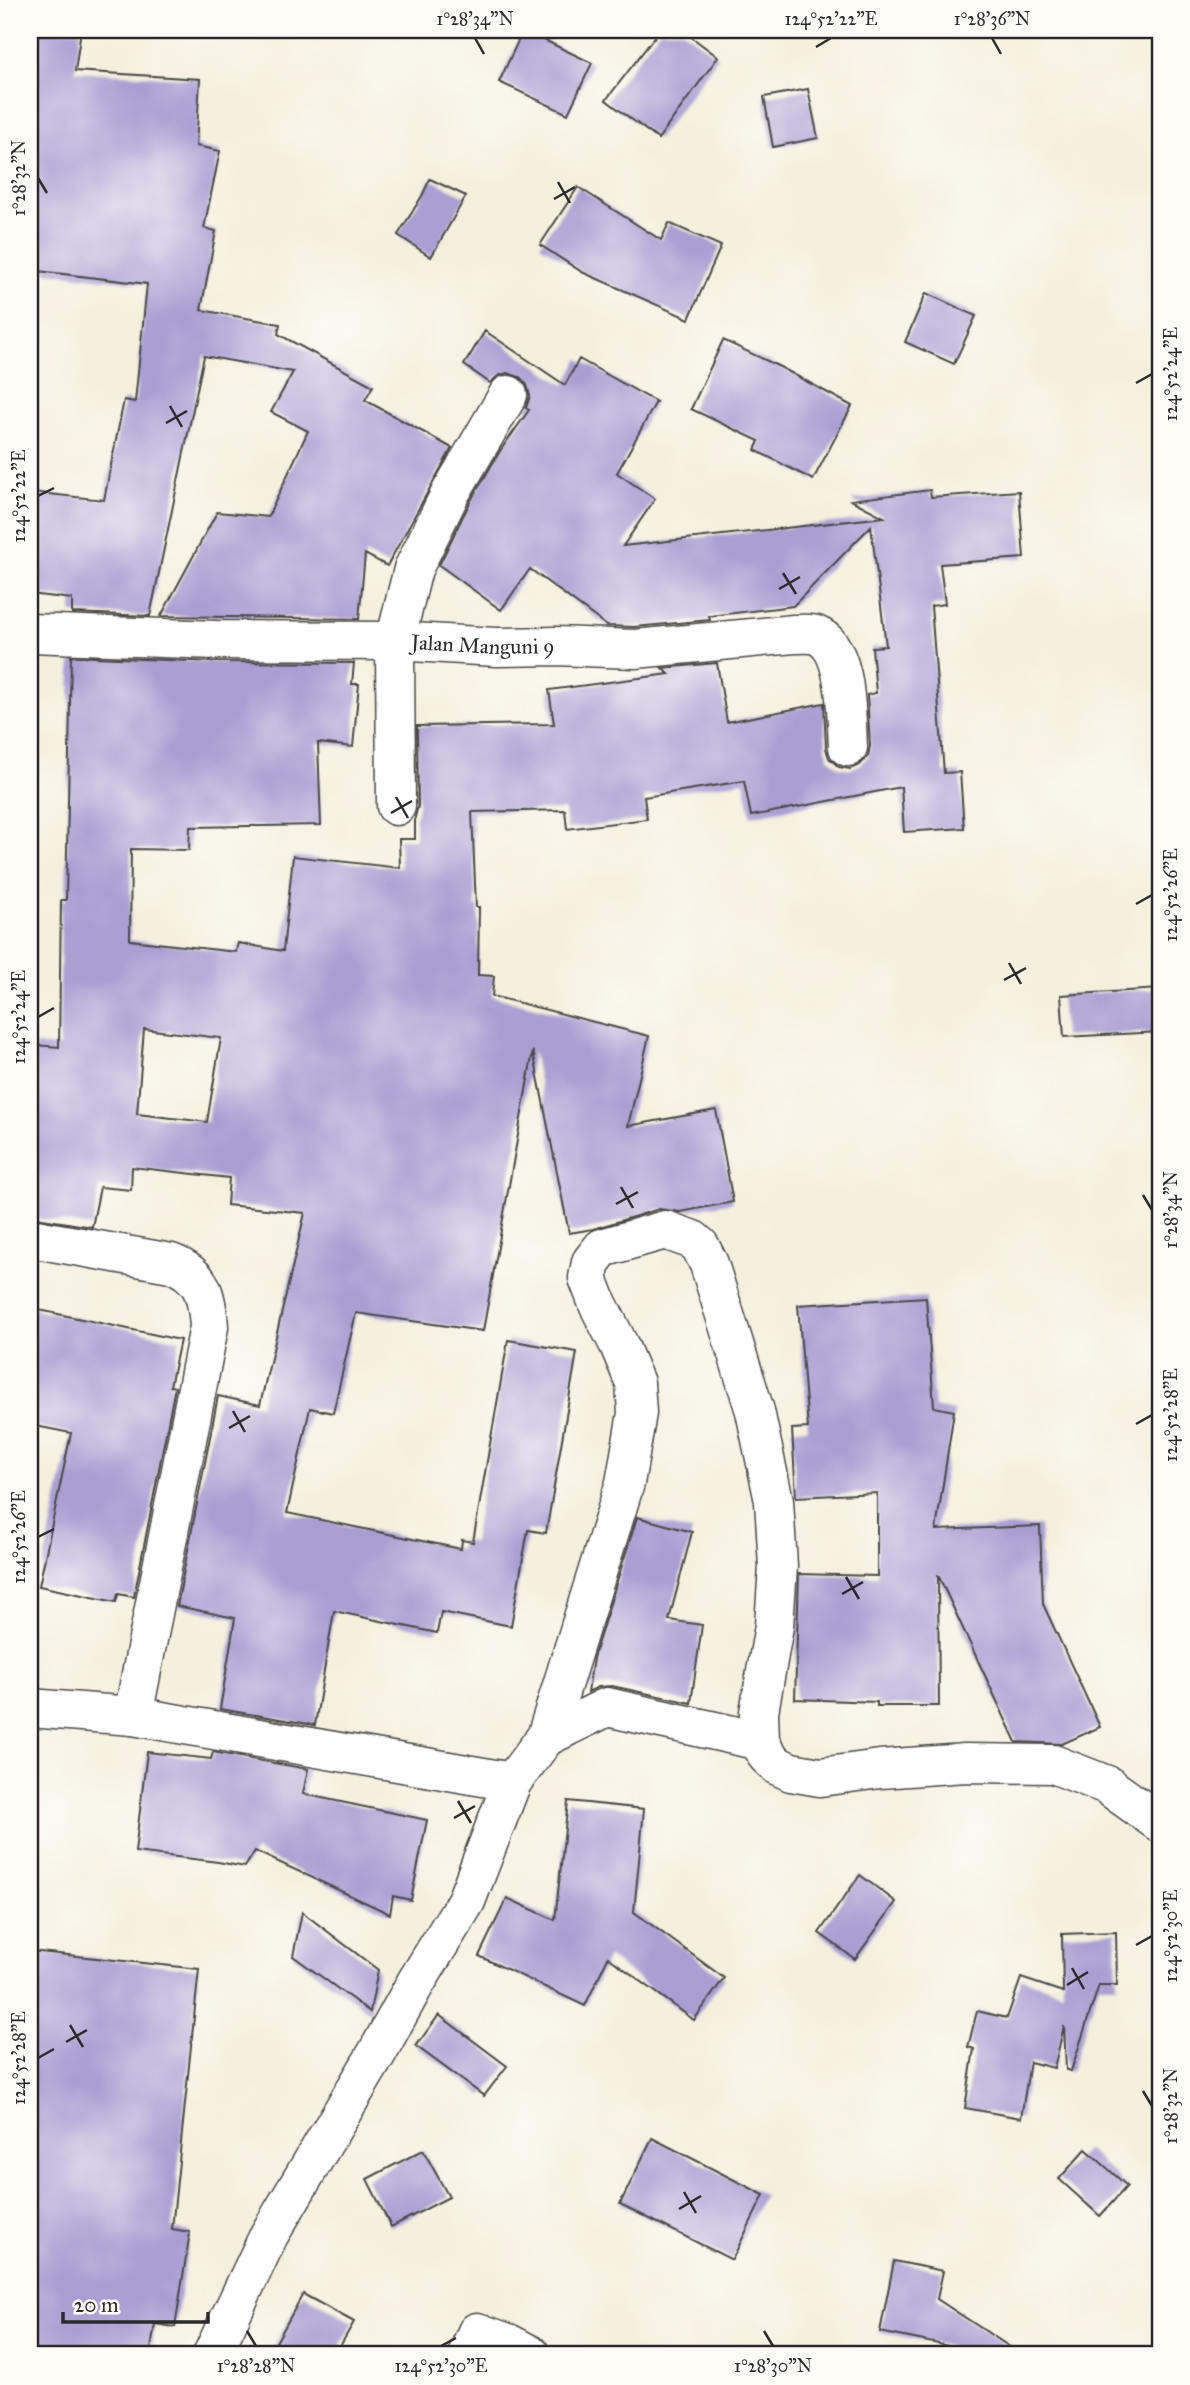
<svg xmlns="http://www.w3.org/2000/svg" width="1190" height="2385" viewBox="0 0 1190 2385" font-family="'IM FELL Great Primer',serif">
	<rect width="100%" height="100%" fill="#fdfcf7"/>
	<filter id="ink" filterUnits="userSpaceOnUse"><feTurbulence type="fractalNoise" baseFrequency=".0143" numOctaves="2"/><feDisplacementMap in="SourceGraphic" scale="14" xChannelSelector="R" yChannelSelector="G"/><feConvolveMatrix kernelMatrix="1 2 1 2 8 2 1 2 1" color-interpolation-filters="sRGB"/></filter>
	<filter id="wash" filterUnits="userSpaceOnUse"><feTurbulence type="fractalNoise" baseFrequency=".00686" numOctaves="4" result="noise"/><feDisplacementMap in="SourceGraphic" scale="28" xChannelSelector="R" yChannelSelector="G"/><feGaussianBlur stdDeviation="1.57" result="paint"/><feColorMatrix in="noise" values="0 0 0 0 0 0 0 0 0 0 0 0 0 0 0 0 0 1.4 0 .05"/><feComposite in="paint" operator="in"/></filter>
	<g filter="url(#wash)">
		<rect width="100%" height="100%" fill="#f5efdd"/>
		<g id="blocks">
			<g fill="#aa9ed3" fill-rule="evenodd">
				<path d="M 30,30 L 81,30 L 75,71 L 200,79 L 196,146 L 220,151 L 204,228 L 216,231 L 201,310 L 280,324 L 278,334 L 373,386 L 365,400 L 452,448 L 387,566 L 365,554 L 359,619 L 161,616 L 217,512 L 268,517 L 308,431 L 271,412 L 293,372 L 204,356 L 150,616 L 72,613 L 72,599 L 30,594 L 30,492 L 104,500 L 124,400 L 135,402 L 147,284 L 30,270 Z"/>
				<path d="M 523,30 L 592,63 L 568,114 L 499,82 Z"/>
				<path d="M 660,30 L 682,30 L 718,57 L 658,139 L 606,100 Z"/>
				<path d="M 808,89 L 818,138 L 773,147 L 764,97 Z"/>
				<path d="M 430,179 L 466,196 L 431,257 L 398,235 L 422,196 Z"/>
				<path d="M 578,187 L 661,240 L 669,223 L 721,246 L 689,319 L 582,272 L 540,245 Z"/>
				<path d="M 926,293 L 976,316 L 954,364 L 905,342 Z"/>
				<path d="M 485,331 L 565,385 L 579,359 L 656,402 L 617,473 L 655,499 L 623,546 L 884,517 L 851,500 L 930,490 L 931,497 L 1019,491 L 1024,558 L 940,564 L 945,604 L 931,606 L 944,773 L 960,772 L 964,828 L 904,832 L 901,787 L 751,816 L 744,781 L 644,797 L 647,819 L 567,829 L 565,810 L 472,812 L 476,907 L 479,907 L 478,975 L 494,976 L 492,996 L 649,1036 L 628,1126 L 716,1110 L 733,1202 L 680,1212 L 659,1209 L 593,1229 L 569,1233 L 533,1051 L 483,1331 L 356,1313 L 333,1413 L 310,1408 L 287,1513 L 461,1549 L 462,1540 L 473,1542 L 508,1340 L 577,1352 L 546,1533 L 528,1530 L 511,1626 L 441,1612 L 437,1633 L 334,1611 L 315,1725 L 220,1709 L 235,1618 L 177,1606 L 218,1396 L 260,1405 L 305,1213 L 227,1205 L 229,1178 L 132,1167 L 131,1190 L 100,1187 L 92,1227 L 30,1217 L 30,1085 L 33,1085 L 35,1045 L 59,1047 L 61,900 L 66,900 L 71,656 L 215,662 L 354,663 L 352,684 L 359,684 L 353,747 L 318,743 L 321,825 L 190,827 L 189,850 L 131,849 L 130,940 L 236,952 L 238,943 L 283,951 L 293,856 L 400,868 L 399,839 L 415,839 L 415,817 L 418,806 L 417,726 L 554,724 L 549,690 L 669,674 L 662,668 L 717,663 L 727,722 L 824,703 L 826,748 L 829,758 L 839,767 L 850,769 L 860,765 L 868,756 L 870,746 L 867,695 L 876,693 L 872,647 L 886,646 L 871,526 L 793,606 L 709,616 L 710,620 L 634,627 L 607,626 L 530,569 L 501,610 L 439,565 L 470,502 L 500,451 L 529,410 L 526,408 L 530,396 L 527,385 L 520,377 L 507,373 L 498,376 L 490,383 L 464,365 ZM 144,1029 L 221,1038 L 207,1122 L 137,1114 Z"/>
				<path d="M 723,340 L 782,368 L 852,406 L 813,480 L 755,450 L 759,441 L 691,409 Z"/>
				<path d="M 1160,989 L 1160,1032 L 1064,1037 L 1061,995 Z"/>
				<path d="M 926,1297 L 934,1407 L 954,1411 L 936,1530 L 1040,1526 L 1043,1604 L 1100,1727 L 1062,1744 L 1016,1742 L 938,1575 L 939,1706 L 877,1706 L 877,1702 L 795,1699 L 799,1574 L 877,1576 L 877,1493 L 796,1497 L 792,1429 L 808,1428 L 798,1305 Z"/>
				<path d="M 30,1308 L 180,1340 L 170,1386 L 175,1387 L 134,1597 L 118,1594 L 116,1602 L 39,1586 L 71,1433 L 30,1425 Z"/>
				<path d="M 637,1517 L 692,1532 L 669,1620 L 702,1625 L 691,1703 L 612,1686 L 598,1687 L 588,1692 L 593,1658 Z"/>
				<path d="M 147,1752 L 211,1759 L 213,1752 L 308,1769 L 303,1794 L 427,1820 L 411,1900 L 393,1896 L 390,1914 L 255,1851 L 245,1867 L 218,1862 L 135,1852 Z"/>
				<path d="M 568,1801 L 644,1809 L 634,1912 L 724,1978 L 694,2020 L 608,1957 L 585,2006 L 479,1956 L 507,1898 L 555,1920 Z"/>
				<path d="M 860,1875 L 896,1902 L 855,1959 L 819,1933 Z"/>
				<path d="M 302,1912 L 378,1970 L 370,2012 L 293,1956 Z"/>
				<path d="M 1116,1932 L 1117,1985 L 1099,1985 L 1071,2071 L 1066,2070 L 1064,2026 L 1054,2068 L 1030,2062 L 1021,2118 L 965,2108 L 974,2049 L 968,2047 L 977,2011 L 1007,2018 L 1021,1978 L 1063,1992 L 1062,1934 Z"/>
				<path d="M 30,1951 L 199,1969 L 172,2229 L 190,2232 L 175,2327 L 155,2324 L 150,2355 L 30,2355 Z"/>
				<path d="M 439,2015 L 507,2066 L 484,2096 L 416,2046 Z"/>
				<path d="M 652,2138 L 764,2195 L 732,2260 L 620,2204 Z"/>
				<path d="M 1086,2149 L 1127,2186 L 1100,2216 L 1059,2179 Z"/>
				<path d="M 423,2150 L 449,2197 L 391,2227 L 367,2179 Z"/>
				<path d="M 894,2261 L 943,2271 L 937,2299 L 1022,2355 L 992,2355 L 880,2332 Z"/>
				<path d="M 303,2294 L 354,2322 L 335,2355 L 269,2355 Z"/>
			</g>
		</g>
	</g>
	<g filter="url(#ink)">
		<use href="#blocks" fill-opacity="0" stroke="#494846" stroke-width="2"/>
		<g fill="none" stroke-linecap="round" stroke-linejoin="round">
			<defs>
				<g id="street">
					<path id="s1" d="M 30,633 L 216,640 L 395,641 L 496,647 L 556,646 L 635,649 L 794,634 C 800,634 810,633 816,635 C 849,647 846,718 848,747"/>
					<path d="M 396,806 L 395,641 L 413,569 L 451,492 L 508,395"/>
					<path d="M 30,1238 L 171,1263 C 203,1275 207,1296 209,1327 L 133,1716"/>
					<path d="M 30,1708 L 133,1716 L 512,1782 L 466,1901 L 415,1984 L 377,2053 L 269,2235 L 212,2355"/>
					<path d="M 546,1737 L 607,1707 L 760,1741"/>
					<path d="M 512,1782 L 546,1737 L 625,1483 L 633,1437 L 637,1413 L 635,1383 L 619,1345 L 598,1304 L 588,1278 L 591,1262 L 602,1248 L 665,1230 L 693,1240 L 700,1246 L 709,1264 L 755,1411 L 774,1501 L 778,1566 L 774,1626 L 759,1712 L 760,1741 L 767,1756 L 778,1766 L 791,1772 L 820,1777 L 880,1769 L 965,1763 L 1053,1764 L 1107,1785 L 1160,1823"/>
					<path d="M 467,2355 L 477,2332 L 508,2343 L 531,2355"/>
				</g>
			</defs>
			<use href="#street" stroke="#494846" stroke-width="41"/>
			<use href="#street" stroke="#fff" stroke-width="38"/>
		</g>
	</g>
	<path fill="none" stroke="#2b2b2b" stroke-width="2.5" d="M 475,38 L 484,54M 992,38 L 1001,54M 816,47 L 831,38M 38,178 L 47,193M 558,182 L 570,203M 554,199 L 575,187M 1136,383 L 1152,374M 170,406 L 182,427M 166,423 L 187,411M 38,496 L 54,488M 783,573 L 796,594M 779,589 L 800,577M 396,797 L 408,818M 391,813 L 412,801M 1136,904 L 1152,895M 1009,963 L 1021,984M 1004,980 L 1026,968M 38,1017 L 54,1008M 621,1187 L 633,1208M 1143,1195 L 1152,1210M 616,1204 L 638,1192M 233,1411 L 245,1432M 1136,1424 L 1152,1415M 229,1428 L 250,1416M 38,1537 L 54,1529M 846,1577 L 859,1599M 842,1594 L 863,1582M 458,1801 L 471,1823M 454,1818 L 475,1806M 1136,1945 L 1152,1936M 1072,1968 L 1084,1989M 1067,1985 L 1088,1972M 70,2025 L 83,2047M 66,2042 L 87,2030M 38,2058 L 54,2049M 1143,2091 L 1152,2106M 684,2192 L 696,2213M 679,2209 L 701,2196M 247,2331 L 256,2346M 764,2331 L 773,2346M 441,2346 L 456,2338"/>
	<g text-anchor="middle" stroke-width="6" stroke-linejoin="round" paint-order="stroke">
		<g font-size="21" fill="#2b2b2b" stroke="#fdfcf7">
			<text dy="7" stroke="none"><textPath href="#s1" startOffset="453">Jalan Manguni 9</textPath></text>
		</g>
	</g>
	<rect width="1190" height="2385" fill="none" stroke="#fdfcf7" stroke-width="77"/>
	<path d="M63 2312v10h145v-10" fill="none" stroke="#2b2b2b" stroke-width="3.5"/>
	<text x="74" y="2312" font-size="21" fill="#2b2b2b" stroke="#fdfcf7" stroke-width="5" paint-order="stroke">20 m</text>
	<rect x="38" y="38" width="1114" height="2308" fill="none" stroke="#2b2b2b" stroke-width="2.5"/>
	<g font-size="18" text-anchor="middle" fill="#2b2b2b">
		<text x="475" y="25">1°28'34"N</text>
		<text x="831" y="25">124°52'22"E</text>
		<text x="992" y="25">1°28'36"N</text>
		<text transform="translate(19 178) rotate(-90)" y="6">1°28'32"N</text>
		<text transform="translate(1171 374) rotate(-90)" y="6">124°52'24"E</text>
		<text transform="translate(19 496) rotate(-90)" y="6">124°52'22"E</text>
		<text transform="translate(1171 895) rotate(-90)" y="6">124°52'26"E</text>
		<text transform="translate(19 1017) rotate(-90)" y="6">124°52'24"E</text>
		<text transform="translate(1171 1210) rotate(-90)" y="6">1°28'34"N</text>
		<text transform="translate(1171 1415) rotate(-90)" y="6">124°52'28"E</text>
		<text transform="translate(19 1537) rotate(-90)" y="6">124°52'26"E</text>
		<text transform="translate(1171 1936) rotate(-90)" y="6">124°52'30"E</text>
		<text transform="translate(19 2058) rotate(-90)" y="6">124°52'28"E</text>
		<text transform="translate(1171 2106) rotate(-90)" y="6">1°28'32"N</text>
		<text x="256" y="2372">1°28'28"N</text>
		<text x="441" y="2372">124°52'30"E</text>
		<text x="773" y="2372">1°28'30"N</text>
	</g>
</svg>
